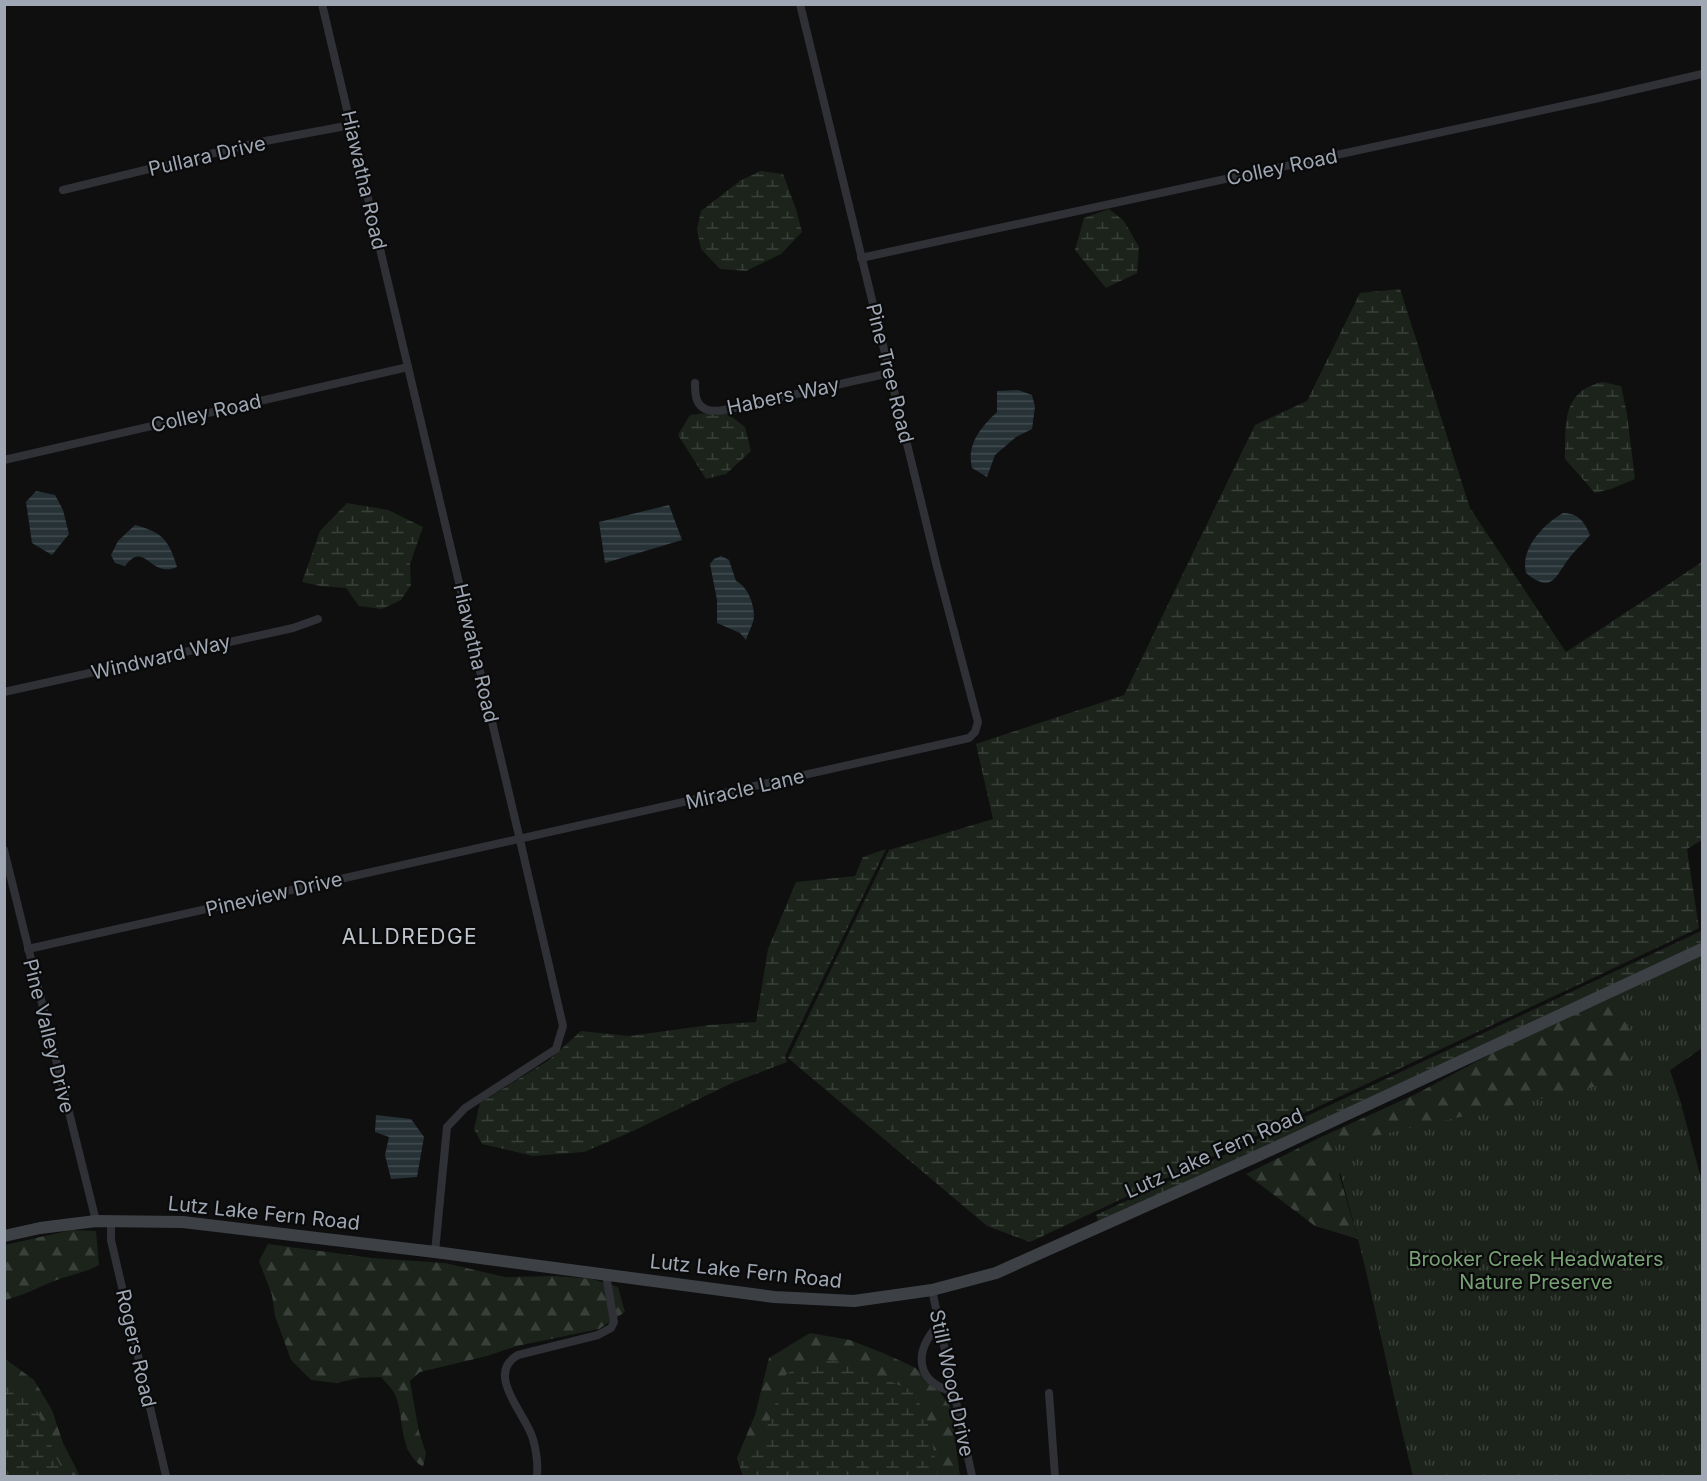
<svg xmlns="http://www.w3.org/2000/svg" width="1707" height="1481" viewBox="0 0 1707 1481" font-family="Inter,sans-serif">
	<defs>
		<pattern id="forest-firs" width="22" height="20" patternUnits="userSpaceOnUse" patternTransform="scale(1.5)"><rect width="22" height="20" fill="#1b231b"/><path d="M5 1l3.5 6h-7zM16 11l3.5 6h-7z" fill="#39403a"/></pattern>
		<pattern id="wetland-marsh" width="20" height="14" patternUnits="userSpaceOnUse" patternTransform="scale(1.5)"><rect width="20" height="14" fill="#1b231b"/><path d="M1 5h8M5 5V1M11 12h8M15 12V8" fill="none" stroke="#39403a"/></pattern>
		<pattern id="park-tufts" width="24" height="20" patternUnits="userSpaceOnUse" patternTransform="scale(1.5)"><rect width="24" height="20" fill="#1b231b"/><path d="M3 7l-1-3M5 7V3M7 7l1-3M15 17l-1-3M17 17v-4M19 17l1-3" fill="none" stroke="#39403a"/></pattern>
		<pattern id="water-rules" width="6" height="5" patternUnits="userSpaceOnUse" patternTransform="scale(1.5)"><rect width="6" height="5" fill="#273236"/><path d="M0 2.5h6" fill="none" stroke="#434d51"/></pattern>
	</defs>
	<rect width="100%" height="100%" fill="#0f0f10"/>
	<g fill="url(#forest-firs)">
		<path d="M 1702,953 L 1702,1048 L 1670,1070 L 1339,1174 L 1358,1239 L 1315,1226 L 1246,1174 L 1321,1137 L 1416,1094 L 1507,1045 Z"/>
		<path d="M 71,1230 L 96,1231 L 99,1265 C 85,1273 69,1275 54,1281 C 37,1288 22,1296 5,1300 L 5,1245 Z"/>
		<path d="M 268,1244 L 372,1258 L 445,1263 L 505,1277 L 556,1276 L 592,1279 L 618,1287 L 625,1312 L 599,1329 L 517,1346 L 487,1356 L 420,1372 L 410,1381 L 419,1432 L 426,1453 L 423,1467 C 398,1450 405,1422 396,1397 C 394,1390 386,1383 381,1377 L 359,1378 L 336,1383 L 311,1380 L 291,1360 L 275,1316 L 272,1295 L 259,1261 Z"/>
		<path d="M 810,1333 L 850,1340 L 883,1353 L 914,1367 L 934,1383 L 951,1408 L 960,1476 L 743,1476 L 737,1458 L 755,1415 L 769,1358 Z"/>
		<path d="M 4,1358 L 34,1380 L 52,1410 L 63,1443 L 80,1476 L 5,1476 Z"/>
	</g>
	<g fill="url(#wetland-marsh)">
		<path d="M 761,171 L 783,174 L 796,209 L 802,232 L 781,254 L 746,271 L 720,269 L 701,249 L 697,229 L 701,211 L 741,180 Z"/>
		<path d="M 1109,209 L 1124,221 L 1139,247 L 1137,273 L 1106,288 L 1075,250 L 1084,218 Z"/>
		<path d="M 1400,289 L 1470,508 L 1566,652 L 1702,562 L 1702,840 L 1687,849 L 1699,928 L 1030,1242 L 987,1226 L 788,1058 L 889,850 L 993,819 L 976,744 L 1124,695 L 1255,425 L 1307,401 L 1360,293 Z"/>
		<path d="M 1602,382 L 1621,386 L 1627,414 L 1635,479 L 1611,489 L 1595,493 L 1565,459 C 1566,424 1561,392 1602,382 Z"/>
		<path d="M 724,411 L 745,427 L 751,451 L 726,474 L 706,479 L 678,435 L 690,415 Z"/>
		<path d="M 347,503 L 388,510 L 423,527 L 410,564 L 411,585 L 401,600 L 382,609 L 359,606 L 346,588 L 320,586 L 302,582 L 320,531 Z"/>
		<path d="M 886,849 L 785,1056 L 787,1062 L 732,1083 L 631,1132 L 584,1152 L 533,1156 L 482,1144 L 474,1129 L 480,1103 L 549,1060 L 581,1031 L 629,1036 L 709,1025 L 756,1022 L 768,949 L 796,882 L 855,876 L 863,857 Z"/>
		<path d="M 1702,928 L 1702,944 L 1253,1153 L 1098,1221 L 1096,1215 L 1701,931 Z"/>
		<path d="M 817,1359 L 843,1362 L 911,1390 L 926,1414 L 933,1445 L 937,1476 L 743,1476 L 737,1458 L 762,1441 L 786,1374 Z"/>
		<path d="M 4,1374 L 33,1401 L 56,1457 L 66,1476 L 5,1476 Z"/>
	</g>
	<path fill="url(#park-tufts)" d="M 1702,953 L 1702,1047 L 1670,1070 L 1680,1100 L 1702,1182 L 1702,1476 L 1413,1476 C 1393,1398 1378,1317 1358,1239 C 1350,1207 1340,1177 1335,1145 L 1633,1078 L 1629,1063 L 1636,1045 L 1612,991 Z"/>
	<g fill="url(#water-rules)">
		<path d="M 1018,390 L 1032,395 L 1035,407 L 1032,429 L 1016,437 L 995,455 L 987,477 L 972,468 C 966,445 981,427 997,412 L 997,391 Z"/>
		<path d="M 36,491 L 55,495 L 63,510 L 69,534 L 52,555 L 32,543 L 26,502 Z"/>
		<path d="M 669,505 L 682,540 L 605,563 L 599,522 Z"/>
		<path d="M 1563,513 C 1578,513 1585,522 1590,535 C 1584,543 1576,549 1570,557 C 1555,576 1553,595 1526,573 C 1520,548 1544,524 1563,513 Z"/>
		<path d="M 135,525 C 162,532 169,540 177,567 C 150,579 145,539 125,566 L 115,563 L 111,555 L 118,541 Z"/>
		<path d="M 721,556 L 729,560 L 736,581 C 747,586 754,603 754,616 C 754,623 748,633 746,640 L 740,633 L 717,623 L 717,600 L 710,564 L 714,559 Z"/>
		<path d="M 376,1115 L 411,1119 L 424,1137 L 417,1177 L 391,1179 L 385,1155 L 389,1137 L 375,1132 Z"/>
	</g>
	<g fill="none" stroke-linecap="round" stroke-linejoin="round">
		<g stroke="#303136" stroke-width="8">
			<path d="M 322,4 L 520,840 L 563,1026 L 556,1049 L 465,1108 L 447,1127 L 435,1252"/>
			<path d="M 63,190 L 260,142 L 351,125"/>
			<path d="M 861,258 L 1599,98 L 1702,74"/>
			<path d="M 695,383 C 695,394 695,406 708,410 C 720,413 737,407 749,404 C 796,395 843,383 890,373"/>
			<path d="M 4,460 L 408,367"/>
			<path d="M 4,692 L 293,628 L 318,619"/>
			<path d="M 4,850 L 96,1221"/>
			<path d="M 28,949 L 911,751 L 969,738 L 975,732 L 978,722 L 937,567 L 800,4"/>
			<path d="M 111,1220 L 111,1240 L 166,1476"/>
			<path d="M 932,1290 L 972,1476"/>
			<path d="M 939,1324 C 914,1351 914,1381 953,1392"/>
			<path d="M 1049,1393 L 1055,1476"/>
			<path d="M 537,1476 C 538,1465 536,1450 533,1439 C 526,1414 484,1374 518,1355 L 598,1335 L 611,1328 L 614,1322 L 606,1275"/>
		</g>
		<path stroke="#3d4146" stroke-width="12" d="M 4,1236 L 40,1228 L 96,1221 L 183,1222 L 435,1252 L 774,1297 L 854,1301 L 932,1290 L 996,1273 L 1255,1157 L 1702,949"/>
	</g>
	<g text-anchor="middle" stroke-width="4.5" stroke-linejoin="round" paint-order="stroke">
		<g font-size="20" fill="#9ea7b3" stroke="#0a0a0b">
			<text transform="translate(207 156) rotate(-13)" y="7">Pullara Drive</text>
			<text transform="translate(1282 167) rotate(-12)" y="7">Colley Road</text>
			<text transform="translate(364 180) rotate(77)" y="7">Hiawatha Road</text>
			<text transform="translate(890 373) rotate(76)" y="7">Pine Tree Road</text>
			<text transform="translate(783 396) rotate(-12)" y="7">Habers Way</text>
			<text transform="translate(206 413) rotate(-13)" y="7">Colley Road</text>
			<text transform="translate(476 653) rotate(77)" y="7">Hiawatha Road</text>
			<text transform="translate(161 657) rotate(-13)" y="7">Windward Way</text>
			<text transform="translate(745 789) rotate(-13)" y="7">Miracle Lane</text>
			<text transform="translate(274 894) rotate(-13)" y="7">Pineview Drive</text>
			<text transform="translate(49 1036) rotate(76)" y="7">Pine Valley Drive</text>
			<text transform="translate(1214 1153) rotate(-24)" y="7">Lutz Lake Fern Road</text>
			<text transform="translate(264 1213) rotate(6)" y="7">Lutz Lake Fern Road</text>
			<text transform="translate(746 1271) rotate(6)" y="7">Lutz Lake Fern Road</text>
			<text transform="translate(136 1348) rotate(77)" y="7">Rogers Road</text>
			<text transform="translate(952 1383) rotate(78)" y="7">Still Wood Drive</text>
		</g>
		<g font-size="20" fill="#77a074" stroke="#0a0a0b">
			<text x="1536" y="1266">Brooker Creek Headwaters<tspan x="1536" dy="23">Nature Preserve</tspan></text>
		</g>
		<g font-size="21" letter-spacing="1.5" fill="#c0c6ce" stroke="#0a0a0b">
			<text x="410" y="944">ALLDREDGE</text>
		</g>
	</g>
	<rect width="1707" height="1481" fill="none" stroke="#9ea7b3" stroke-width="12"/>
</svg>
